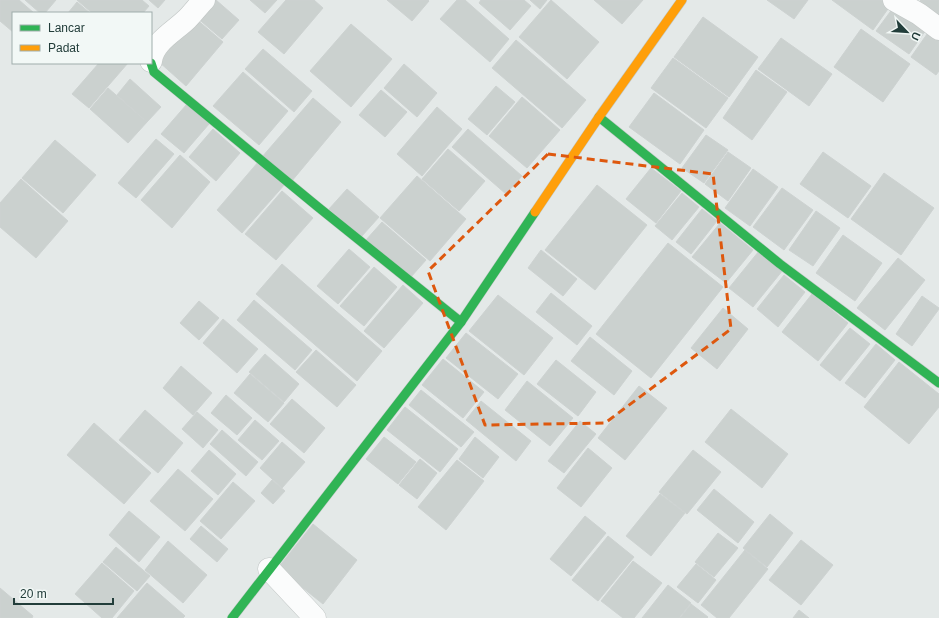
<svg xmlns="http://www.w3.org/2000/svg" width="939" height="618" viewBox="0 0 939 618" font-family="Helvetica,sans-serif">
	<rect width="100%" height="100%" fill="#e4e9e8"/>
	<g fill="#cbd1cf" stroke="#cdd2d1">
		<path d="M 0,0 L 19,0 L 34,13 L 13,13 L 13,32 L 0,21 Z"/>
		<path d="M 25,0 L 56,0 L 45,13 L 40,13 Z"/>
		<path d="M 77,0 L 142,0 L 149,6 L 143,13 L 92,13 Z"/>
		<path d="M 149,0 L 165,0 L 158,8 Z"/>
		<path d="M 209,0 L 216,0 L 239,20 L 222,39 L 195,16 Z"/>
		<path d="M 250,0 L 277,0 L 265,13 Z"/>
		<path d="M 286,0 L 314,0 L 323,8 L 284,54 L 258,32 Z"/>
		<path d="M 387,0 L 428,0 L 429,1 L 412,21 Z"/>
		<path d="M 457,0 L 465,0 L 509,39 L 490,62 L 440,19 Z"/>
		<path d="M 481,0 L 524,0 L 531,6 L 510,30 L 479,3 Z"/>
		<path d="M 530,0 L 547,0 L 540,9 Z"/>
		<path d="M 551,0 L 599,42 L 567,79 L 519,37 Z"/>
		<path d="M 594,0 L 643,0 L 622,24 Z"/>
		<path d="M 767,0 L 808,0 L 794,19 Z"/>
		<path d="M 832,0 L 881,0 L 890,6 L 873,30 Z"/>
		<path d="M 921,0 L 939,0 L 939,15 L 920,1 Z"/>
		<path d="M 77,2 L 90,13 L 68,13 Z"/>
		<path d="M 896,4 L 928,27 L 909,54 L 876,31 Z"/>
		<path d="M 703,17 L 758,57 L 729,97 L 674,57 Z"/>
		<path d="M 195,18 L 223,42 L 186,86 L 158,61 Z"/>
		<path d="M 351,24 L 392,59 L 351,107 L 310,71 Z"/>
		<path d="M 932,27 L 939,32 L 939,71 L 936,75 L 911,57 Z"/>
		<path d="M 861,29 L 910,64 L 883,102 L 834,67 Z"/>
		<path d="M 781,38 L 832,74 L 809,106 L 758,69 Z"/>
		<path d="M 516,40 L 586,100 L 562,128 L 492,68 Z"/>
		<path d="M 263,49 L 312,91 L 294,112 L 245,69 Z"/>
		<path d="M 673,58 L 728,98 L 706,128 L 651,88 Z"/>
		<path d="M 99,63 L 128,63 L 89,108 L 72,94 Z"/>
		<path d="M 404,64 L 437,93 L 417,117 L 384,88 Z"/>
		<path d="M 756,70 L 787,92 L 752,140 L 723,118 Z"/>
		<path d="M 243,72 L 288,111 L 259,145 L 213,106 Z"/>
		<path d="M 130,79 L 161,107 L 147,122 L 117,95 Z"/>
		<path d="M 496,86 L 515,102 L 487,135 L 468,119 Z"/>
		<path d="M 108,88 L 147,122 L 128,143 L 90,109 Z"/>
		<path d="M 381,90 L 407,112 L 385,137 L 359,115 Z"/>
		<path d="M 654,93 L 704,130 L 680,164 L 629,127 Z"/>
		<path d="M 522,97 L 560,130 L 527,168 L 489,136 Z"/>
		<path d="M 313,98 L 341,122 L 291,182 L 262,157 Z"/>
		<path d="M 187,104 L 209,124 L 184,153 L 161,134 Z"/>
		<path d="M 437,107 L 462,129 L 422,176 L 397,154 Z"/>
		<path d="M 213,129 L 240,153 L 216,181 L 189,157 Z"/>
		<path d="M 468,129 L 522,176 L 506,194 L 452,147 Z"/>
		<path d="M 706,135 L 728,150 L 704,183 L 682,168 Z"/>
		<path d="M 156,139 L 174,154 L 136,198 L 118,183 Z"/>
		<path d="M 55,140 L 96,175 L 63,213 L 22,178 Z"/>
		<path d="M 448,149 L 485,181 L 459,211 L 422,179 Z"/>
		<path d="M 728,152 L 751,168 L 728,201 L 705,184 Z"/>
		<path d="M 823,152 L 871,186 L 848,218 L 800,184 Z"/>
		<path d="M 180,155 L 210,182 L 172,228 L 141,200 Z"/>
		<path d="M 259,161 L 285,184 L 242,233 L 217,210 Z"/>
		<path d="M 651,168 L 681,191 L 656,223 L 626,199 Z"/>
		<path d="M 753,169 L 778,187 L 750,226 L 725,208 Z"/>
		<path d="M 884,173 L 934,208 L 901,255 L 851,219 Z"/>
		<path d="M 417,176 L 466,219 L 430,261 L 380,218 Z"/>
		<path d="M 21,179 L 68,221 L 36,258 L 0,227 L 0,203 Z"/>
		<path d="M 597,185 L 647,225 L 595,290 L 545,250 Z"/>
		<path d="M 782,188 L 813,210 L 784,250 L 753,227 Z"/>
		<path d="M 347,189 L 379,217 L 361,237 L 329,209 Z"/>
		<path d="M 282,191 L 313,218 L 276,260 L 245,234 Z"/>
		<path d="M 682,193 L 699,207 L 672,240 L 655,226 Z"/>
		<path d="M 702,209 L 717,221 L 691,254 L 676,242 Z"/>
		<path d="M 816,211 L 840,228 L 813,266 L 789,250 Z"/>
		<path d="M 382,222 L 426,260 L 410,278 L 366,240 Z"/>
		<path d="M 720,223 L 753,250 L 726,283 L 692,257 Z"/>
		<path d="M 843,235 L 882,263 L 855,301 L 816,273 Z"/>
		<path d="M 668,243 L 723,287 L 651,378 L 596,334 Z"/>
		<path d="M 349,249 L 370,267 L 338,304 L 317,286 Z"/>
		<path d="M 541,250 L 577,279 L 563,296 L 528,268 Z"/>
		<path d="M 759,251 L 783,270 L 753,307 L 729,288 Z"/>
		<path d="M 898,258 L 925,280 L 885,330 L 857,308 Z"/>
		<path d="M 282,264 L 382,351 L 357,381 L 256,294 Z"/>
		<path d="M 374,267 L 397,287 L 364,326 L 340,306 Z"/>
		<path d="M 784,275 L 805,292 L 778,327 L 757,309 Z"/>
		<path d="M 403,285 L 423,303 L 384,348 L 364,331 Z"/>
		<path d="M 551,293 L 592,326 L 577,345 L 536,312 Z"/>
		<path d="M 812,294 L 848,323 L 818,361 L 782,332 Z"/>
		<path d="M 498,295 L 553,338 L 524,375 L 469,331 Z"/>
		<path d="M 922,296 L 939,308 L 939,309 L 912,346 L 896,334 Z"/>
		<path d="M 254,300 L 312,350 L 295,370 L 237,320 Z"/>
		<path d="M 199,301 L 219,318 L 199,340 L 180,323 Z"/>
		<path d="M 723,308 L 748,329 L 717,369 L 691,348 Z"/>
		<path d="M 223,319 L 258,349 L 237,373 L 203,343 Z"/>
		<path d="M 850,328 L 870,344 L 840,381 L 820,365 Z"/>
		<path d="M 466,333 L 518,374 L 498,399 L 446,358 Z"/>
		<path d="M 590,337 L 632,371 L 614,395 L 571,361 Z"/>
		<path d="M 876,344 L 895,360 L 865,398 L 845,383 Z"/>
		<path d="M 316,350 L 356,385 L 337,407 L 296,372 Z"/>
		<path d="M 265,354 L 299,384 L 284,402 L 249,372 Z"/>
		<path d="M 443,359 L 484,392 L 463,418 L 422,385 Z"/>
		<path d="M 556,360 L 596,392 L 578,416 L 537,384 Z"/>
		<path d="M 899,362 L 939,394 L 939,407 L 909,444 L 864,407 Z"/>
		<path d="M 181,366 L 212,393 L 193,415 L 163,388 Z"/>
		<path d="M 250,374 L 284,403 L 268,422 L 234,393 Z"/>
		<path d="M 527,381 L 573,418 L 550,446 L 505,410 Z"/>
		<path d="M 639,386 L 667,408 L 625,460 L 598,438 Z"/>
		<path d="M 421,390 L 474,432 L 461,447 L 409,405 Z"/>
		<path d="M 226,395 L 252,418 L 237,435 L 211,413 Z"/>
		<path d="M 292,399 L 325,428 L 304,453 L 270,424 Z"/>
		<path d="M 481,401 L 531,441 L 516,461 L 466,420 Z"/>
		<path d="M 405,407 L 458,449 L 440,472 L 387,430 Z"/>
		<path d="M 731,409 L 788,454 L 762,488 L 705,442 Z"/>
		<path d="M 145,410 L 183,443 L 158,473 L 119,440 Z"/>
		<path d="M 197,412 L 218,430 L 203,448 L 182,429 Z"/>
		<path d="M 255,420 L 279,441 L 262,460 L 238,440 Z"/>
		<path d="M 580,421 L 596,434 L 564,473 L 548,461 Z"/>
		<path d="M 94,423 L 151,473 L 124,504 L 67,455 Z"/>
		<path d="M 222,430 L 258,462 L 246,476 L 210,444 Z"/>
		<path d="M 384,437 L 416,462 L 398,484 L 366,459 Z"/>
		<path d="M 475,437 L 499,457 L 483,478 L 459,459 Z"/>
		<path d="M 282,442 L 305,462 L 282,488 L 260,468 Z"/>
		<path d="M 588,448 L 612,468 L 581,507 L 557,488 Z"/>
		<path d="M 209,450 L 236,474 L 218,495 L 191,471 Z"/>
		<path d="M 693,450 L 721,472 L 687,514 L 659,492 Z"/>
		<path d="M 420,459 L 437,473 L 417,499 L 399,485 Z"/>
		<path d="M 457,460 L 484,481 L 446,530 L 418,507 Z"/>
		<path d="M 178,469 L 213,499 L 185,531 L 150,501 Z"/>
		<path d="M 272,480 L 285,491 L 273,504 L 261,493 Z"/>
		<path d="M 233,482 L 255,501 L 221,539 L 200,521 Z"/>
		<path d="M 714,489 L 754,522 L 738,543 L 697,510 Z"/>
		<path d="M 660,494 L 685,513 L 651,556 L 626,536 Z"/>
		<path d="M 129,511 L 160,537 L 139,562 L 109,535 Z"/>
		<path d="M 770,514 L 793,533 L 767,567 L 743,548 Z"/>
		<path d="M 585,516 L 606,533 L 571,576 L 550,559 Z"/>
		<path d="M 313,524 L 357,560 L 323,604 L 278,568 Z"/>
		<path d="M 201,526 L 228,549 L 217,562 L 190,539 Z"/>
		<path d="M 718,533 L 738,548 L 714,577 L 695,562 Z"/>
		<path d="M 608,536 L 634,557 L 598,601 L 572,580 Z"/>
		<path d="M 801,540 L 833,565 L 801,605 L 769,580 Z"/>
		<path d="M 168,541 L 207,575 L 183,603 L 145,570 Z"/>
		<path d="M 116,547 L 150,576 L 137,591 L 103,562 Z"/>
		<path d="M 745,550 L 768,569 L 729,618 L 717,618 L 701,605 Z"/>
		<path d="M 633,561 L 662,583 L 634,618 L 623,618 L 601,601 Z"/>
		<path d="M 102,563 L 134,591 L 112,618 L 102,618 L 75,594 Z"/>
		<path d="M 696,564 L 716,580 L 698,603 L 677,587 Z"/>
		<path d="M 147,583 L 185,616 L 183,618 L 117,618 Z"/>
		<path d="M 668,585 L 691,603 L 679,618 L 642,618 Z"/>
		<path d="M 0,588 L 33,616 L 32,618 L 0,618 Z"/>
		<path d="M 691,604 L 708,617 L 707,618 L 680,618 Z"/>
		<path d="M 799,610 L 809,618 L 793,618 Z"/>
	</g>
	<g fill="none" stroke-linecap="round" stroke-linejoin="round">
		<defs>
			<g id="street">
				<path d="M 894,0 L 919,14 L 939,29"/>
				<path d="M 151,61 C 153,42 175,31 187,19 C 193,13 198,6 204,0"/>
				<path d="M 269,569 L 315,618"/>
			</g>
			<g id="fast">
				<path d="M 151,63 L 154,72 L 318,207 L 461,322"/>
				<path d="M 599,117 L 780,264 L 939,383"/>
				<path d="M 232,618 L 461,322 L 535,212"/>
			</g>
			<path id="slow" d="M 535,212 L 599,117 L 682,0"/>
		</defs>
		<use href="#street" stroke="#c1c6c5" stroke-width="23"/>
		<use href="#fast" stroke="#c0c7c5" stroke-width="10"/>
		<use href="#slow" stroke="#c0c7c5" stroke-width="10"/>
		<use href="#street" stroke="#fbfcfc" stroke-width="22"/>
		<use href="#fast" stroke="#30b455" stroke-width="9"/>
		<use href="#slow" stroke="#ff9f0a" stroke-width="9"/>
	</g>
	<path fill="none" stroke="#de580e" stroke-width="3" stroke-dasharray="8 5" stroke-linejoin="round" d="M 548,154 L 713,174 L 731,329 L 605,423 L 485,425 L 428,271 Z"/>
	<rect x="12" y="12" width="140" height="52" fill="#f2f8f6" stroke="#9fadab"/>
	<rect x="20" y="25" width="20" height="6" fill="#30b455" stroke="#9fadab"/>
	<text x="48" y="32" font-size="12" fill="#223d3a">Lancar</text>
	<rect x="20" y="45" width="20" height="6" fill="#ff9f0a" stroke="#9fadab"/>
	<text x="48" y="52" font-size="12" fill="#223d3a">Padat</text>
	<g transform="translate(907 32) rotate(115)" stroke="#f2f8f6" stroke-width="3" paint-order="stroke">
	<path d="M0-3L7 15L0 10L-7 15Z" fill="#223d3a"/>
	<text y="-6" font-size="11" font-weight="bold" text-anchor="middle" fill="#223d3a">U</text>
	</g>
	<path d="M14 598v6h99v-6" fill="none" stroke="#223d3a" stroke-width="2"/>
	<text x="20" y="598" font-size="12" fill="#223d3a" stroke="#f2f8f6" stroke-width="3" paint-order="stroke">20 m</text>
</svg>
